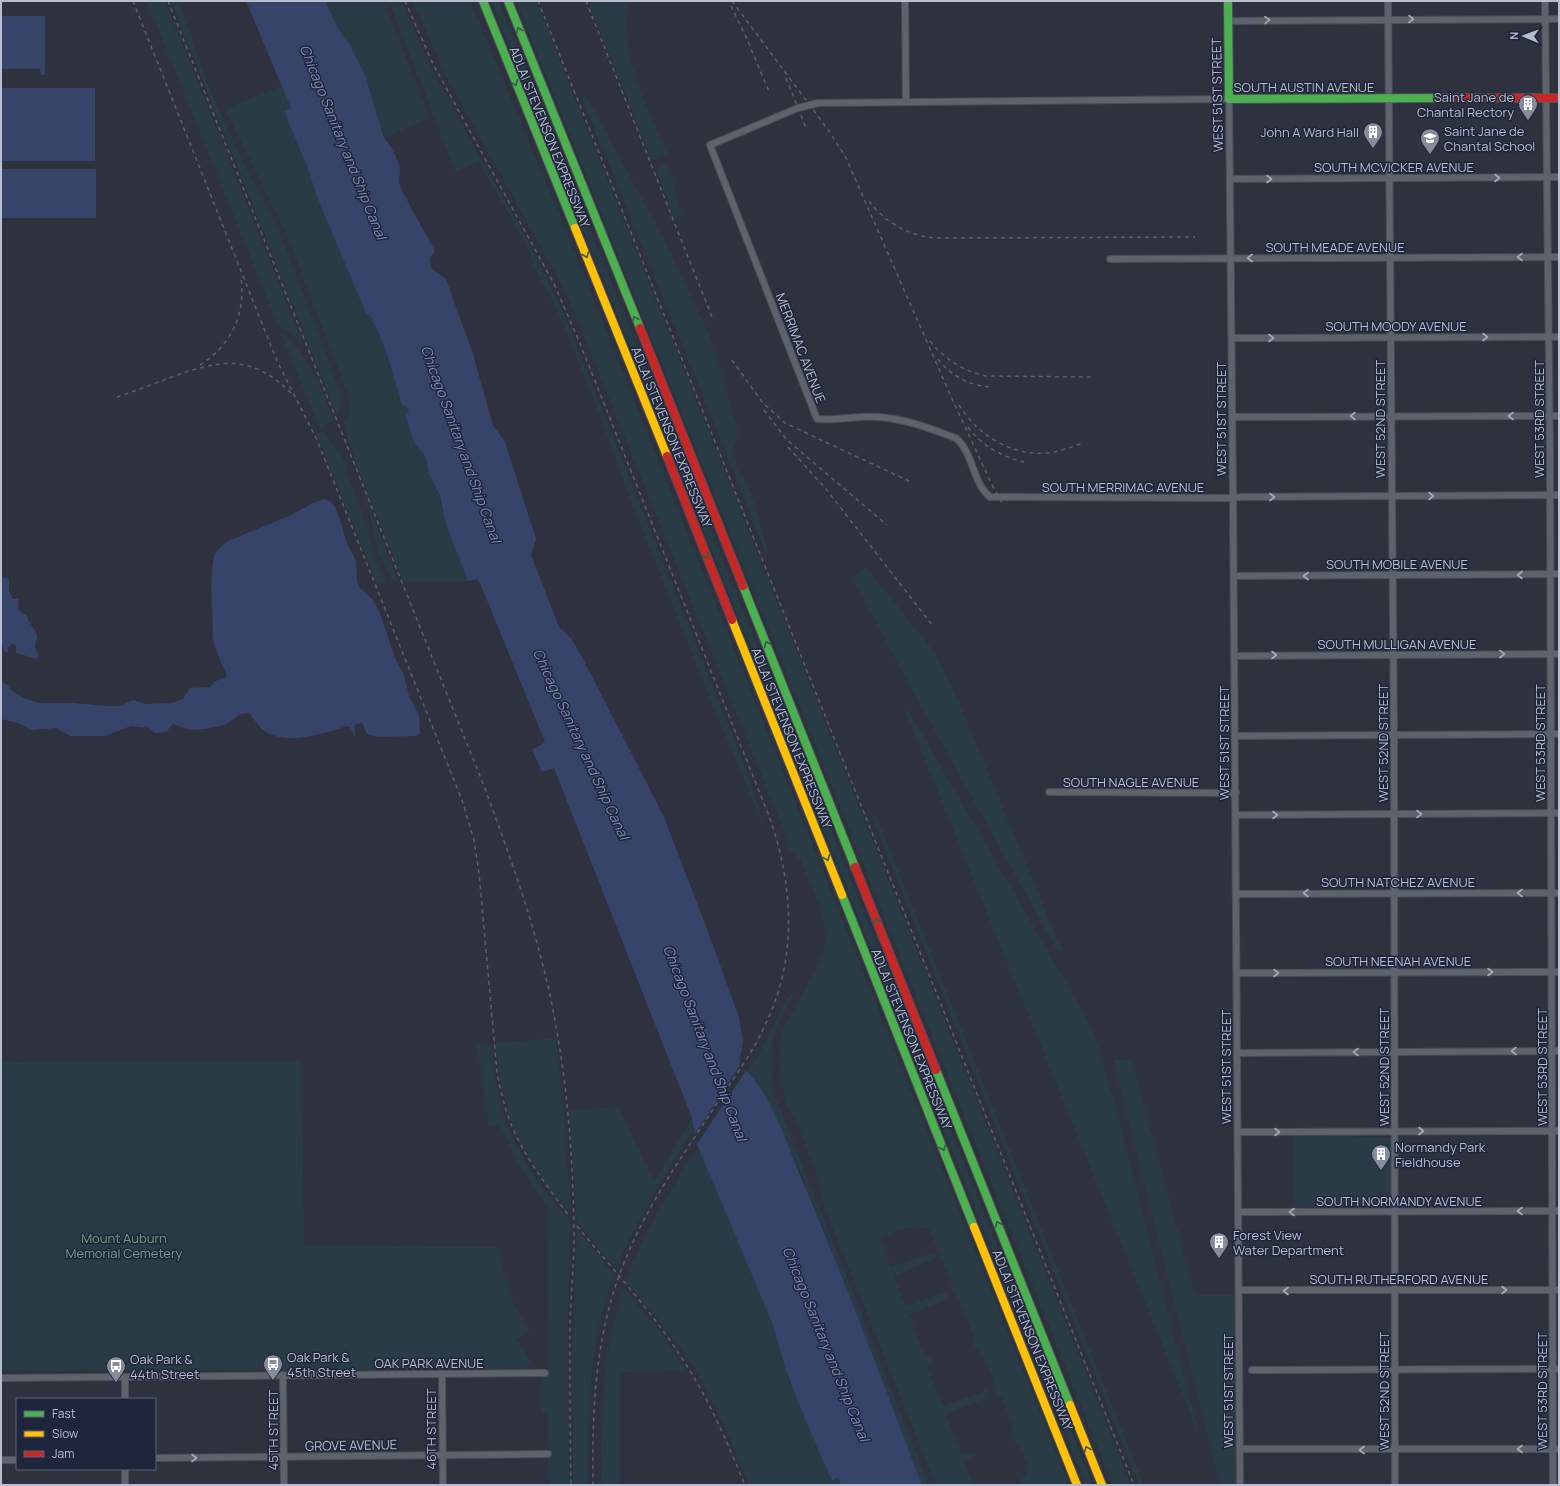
<svg xmlns="http://www.w3.org/2000/svg" width="1560" height="1486" viewBox="0 0 1560 1486" font-family="Manrope,sans-serif">
	<rect width="100%" height="100%" fill="#2d323e"/>
	<g fill="#293c46">
		<path d="M 147,1 L 165,1 L 304,346 L 277,323 Z"/>
		<path d="M 171,1 L 179,1 L 209,88 L 236,147 L 281,235 L 341,394 L 341,406 L 337,415 Z"/>
		<path d="M 325,1 L 384,1 L 429,118 L 384,138 L 378,115 L 351,47 L 339,30 Z"/>
		<path d="M 389,1 L 401,1 L 435,75 L 486,169 L 518,223 L 561,307 L 747,772 L 765,829 L 722,728 L 630,498 L 595,402 L 564,327 L 553,302 L 533,265 L 527,246 L 479,162 L 455,171 Z"/>
		<path d="M 413,1 L 470,1 L 562,221 L 1069,1485 L 1035,1485 L 1034,1482 L 1021,1485 L 1019,1480 L 1026,1477 L 1027,1463 L 1020,1445 L 1011,1439 L 1012,1424 L 1002,1398 L 995,1397 C 993,1390 994,1385 992,1378 C 989,1368 983,1352 974,1346 L 973,1336 L 957,1295 L 952,1292 L 951,1280 L 929,1229 C 912,1225 896,1230 881,1238 L 891,1267 L 934,1252 L 936,1258 L 894,1276 L 906,1307 L 943,1292 L 947,1292 L 946,1300 L 909,1315 L 925,1357 L 931,1356 L 932,1363 L 927,1366 L 943,1406 L 982,1393 L 985,1390 L 987,1390 L 990,1400 L 988,1401 L 982,1400 L 946,1414 L 962,1455 L 974,1453 L 975,1456 L 965,1462 L 974,1485 L 936,1485 L 825,1209 L 815,1168 L 796,1122 L 786,1106 L 779,1065 L 782,1031 L 817,968 L 823,952 L 826,933 L 820,908 L 800,859 L 790,852 L 785,833 L 575,314 L 562,285 L 447,78 Z"/>
		<path d="M 491,1 L 499,1 L 690,478 L 697,496 L 695,501 L 691,499 Z"/>
		<path d="M 516,1 L 536,1 L 1131,1485 L 1113,1485 Z"/>
		<path d="M 588,1 L 629,1 C 617,53 648,106 667,154 L 652,160 Z"/>
		<path d="M 282,86 L 291,108 L 284,111 L 308,169 L 317,197 L 366,312 C 378,318 398,388 402,404 L 409,410 L 406,416 L 410,430 L 415,443 L 426,457 L 429,474 L 439,496 L 446,524 L 468,581 L 404,582 L 355,460 L 344,424 C 351,415 352,405 348,394 L 286,233 L 225,109 Z"/>
		<path d="M 586,95 L 665,241 L 710,336 L 736,423 L 738,435 L 734,448 L 735,460 L 738,471 L 746,481 L 754,501 L 771,565 L 582,97 Z"/>
		<path d="M 667,163 L 674,185 L 682,218 L 675,220 L 656,169 Z"/>
		<path d="M 280,331 C 310,356 320,385 334,420 L 320,428 Z"/>
		<path d="M 316,433 L 324,433 L 342,456 L 368,532 L 374,558 L 386,582 L 377,583 Z"/>
		<path d="M 359,481 L 399,582 L 394,582 L 378,553 L 372,521 Z"/>
		<path d="M 698,505 L 702,508 L 1093,1485 L 1086,1485 L 728,592 L 695,509 Z"/>
		<path d="M 866,567 L 935,653 L 956,695 L 1062,950 L 1058,952 L 905,677 L 853,578 Z"/>
		<path d="M 908,710 L 1081,1008 L 1094,1034 L 1116,1107 L 1199,1435 L 905,711 Z"/>
		<path d="M 876,815 L 1144,1485 L 1139,1485 L 872,817 Z"/>
		<path d="M 792,993 L 794,994 C 771,1034 766,1051 775,1096 L 929,1485 L 922,1485 L 921,1482 C 894,1413 868,1343 841,1274 C 814,1205 787,1133 748,1071 L 766,1042 L 786,1000 Z"/>
		<path d="M 556,1038 L 564,1111 L 571,1215 C 523,1156 502,1121 496,1043 Z"/>
		<path d="M 491,1044 C 497,1121 520,1165 571,1222 L 568,1304 L 569,1485 L 549,1485 L 548,1414 L 541,1414 L 541,1375 L 549,1375 L 547,1205 L 519,1165 L 500,1125 L 489,1126 L 477,1045 Z"/>
		<path d="M 1113,1060 L 1132,1060 L 1195,1295 L 1235,1295 L 1237,1304 L 1238,1485 L 1220,1485 Z"/>
		<path d="M 302,1061 L 304,1245 L 498,1247 L 511,1298 L 530,1333 L 516,1339 L 530,1361 L 527,1369 L 1,1371 L 1,1062 Z"/>
		<path d="M 619,1107 L 654,1182 L 692,1118 L 695,1133 L 694,1135 L 691,1133 C 663,1177 637,1220 616,1269 L 577,1222 L 569,1110 Z"/>
		<path d="M 1294,1136 L 1391,1137 L 1391,1206 L 1294,1207 Z"/>
		<path d="M 699,1147 L 773,1325 C 786,1379 810,1430 832,1481 L 838,1478 L 840,1485 L 749,1485 C 732,1443 715,1401 691,1363 C 672,1334 648,1308 626,1281 C 643,1233 670,1189 699,1147 Z"/>
		<path d="M 577,1229 L 614,1275 C 588,1346 588,1411 588,1485 L 573,1485 L 573,1336 Z"/>
		<path d="M 624,1288 L 660,1332 L 686,1371 L 620,1372 L 620,1485 L 601,1485 C 600,1417 603,1352 624,1288 Z"/>
	</g>
	<g fill="#37446a">
		<path d="M 246,1 L 325,1 L 339,30 L 351,47 L 365,75 L 384,138 C 390,144 400,161 400,170 C 400,179 397,178 401,189 L 435,251 L 430,258 L 431,268 L 446,279 L 472,351 L 493,425 L 505,442 L 536,539 L 531,555 L 559,627 L 571,638 L 581,655 L 664,817 L 705,924 L 739,1017 L 743,1042 L 739,1065 C 767,1082 789,1149 802,1180 C 845,1280 883,1383 922,1485 L 841,1485 L 838,1478 L 832,1481 C 810,1430 786,1379 773,1325 L 697,1144 L 692,1118 L 554,768 L 542,772 L 532,750 L 545,742 L 480,583 L 477,579 L 468,581 L 446,524 L 440,496 L 429,474 L 426,457 L 415,443 L 410,430 L 406,416 L 409,410 L 402,404 C 398,389 378,318 366,313 L 317,197 L 308,169 L 284,111 L 291,108 Z"/>
		<path d="M 1,16 L 45,16 L 45,75 L 41,75 L 40,69 L 1,69 Z"/>
		<rect x="1" y="88" width="94" height="73"/>
		<rect x="1" y="169" width="95" height="49"/>
		<path d="M 325,499 L 330,501 L 335,507 L 342,525 L 345,539 L 356,561 L 357,581 L 359,587 L 373,600 L 380,613 L 395,658 L 404,675 L 409,696 L 419,715 L 420,734 L 417,736 L 379,737 L 367,734 L 362,723 L 355,724 L 354,728 L 356,738 L 350,727 L 347,726 C 324,733 291,745 268,733 C 260,729 255,720 249,713 L 240,714 L 227,724 L 206,729 L 190,730 L 173,724 L 166,732 L 155,733 L 150,728 L 131,726 L 105,736 L 70,736 L 56,728 L 32,730 L 18,723 L 1,719 L 1,682 L 8,685 L 10,689 L 21,697 L 38,703 L 71,703 L 109,706 L 121,706 L 133,700 L 145,704 L 172,703 L 183,699 L 190,688 L 210,687 L 215,681 L 223,679 L 227,676 L 214,645 L 213,638 C 213,616 209,578 214,557 C 216,550 223,545 228,541 L 291,515 L 315,502 Z"/>
		<path d="M 1,577 L 9,579 L 9,591 L 13,599 L 18,599 L 18,610 L 27,616 C 28,623 36,629 37,637 C 37,640 35,643 35,647 L 39,657 L 37,659 L 16,653 L 16,646 L 13,644 L 8,647 L 8,652 L 5,652 L 2,645 Z"/>
	</g>
	<path fill="#2d323e" d="M 740,1065 L 747,1069 L 697,1144 L 695,1143 L 694,1136 Z"/>
	<g fill="none" stroke-linecap="round" stroke-linejoin="round">
		<defs>
			<g id="street">
				<path d="M 905,1 L 906,102"/>
				<path d="M 1388,1 L 1394,742 L 1395,1485"/>
				<path d="M 1545,1 L 1550,456 L 1553,1485"/>
				<path d="M 1228,21 L 1559,19"/>
				<path d="M 1230,179 L 1559,177"/>
				<path d="M 1110,259 L 1559,257"/>
				<path d="M 1232,338 L 1559,337"/>
				<path d="M 1233,417 L 1559,416"/>
				<path d="M 1234,576 L 1559,574"/>
				<path d="M 1235,656 L 1559,654"/>
				<path d="M 1236,736 L 1559,734"/>
				<path d="M 1049,792 L 1236,793"/>
				<path d="M 1236,815 L 1559,813"/>
				<path d="M 1236,894 L 1559,893"/>
				<path d="M 1237,973 L 1559,972"/>
				<path d="M 1238,1053 L 1559,1051"/>
				<path d="M 1238,1132 L 1559,1131"/>
				<path d="M 1239,1212 L 1559,1211"/>
				<path d="M 1239,1290 L 1559,1290"/>
				<path d="M 1252,1370 L 1559,1369"/>
				<path d="M 442,1374 L 443,1485"/>
				<path d="M 283,1375 L 284,1485"/>
				<path d="M 125,1377 L 125,1399"/>
				<path d="M 1,1378 L 545,1373"/>
				<path d="M 1240,1449 L 1559,1449"/>
				<path d="M 155,1458 L 548,1454"/>
				<path d="M 1,1460 L 17,1460"/>
				<path d="M 125,1469 L 125,1485"/>
				<path d="M 1240,1485 C 1239,1156 1236,827 1233,498 C 1232,365 1230,232 1229,99 L 818,103 L 798,108 L 710,145 L 817,419 C 838,421 858,415 879,417 C 906,419 931,429 956,438 C 974,454 972,482 990,497 L 1228,498 L 1242,497 L 1559,495"/>
			</g>
			<g id="fast">
				<path d="M 483,1 L 575,228"/>
				<path d="M 508,1 L 640,328"/>
				<path d="M 1228,1 L 1229,99 L 1452,98"/>
				<path d="M 743,586 L 855,867"/>
				<path d="M 842,895 L 974,1227"/>
				<path d="M 936,1070 L 1070,1405"/>
			</g>
			<g id="slow">
				<path d="M 575,228 L 667,456"/>
				<path d="M 732,620 L 842,895"/>
				<path d="M 974,1227 L 1077,1485"/>
				<path d="M 1070,1405 L 1102,1485"/>
			</g>
			<g id="jam">
				<path d="M 1452,98 L 1559,98"/>
				<path d="M 640,328 L 743,586"/>
				<path d="M 667,456 L 732,620"/>
				<path d="M 855,867 L 936,1070"/>
			</g>
		</defs>
		<use href="#street" stroke="#4a4e57" stroke-width="8"/>
		<use href="#fast" stroke="#4a4e57" stroke-width="10"/>
		<use href="#slow" stroke="#4a4e57" stroke-width="10"/>
		<use href="#jam" stroke="#4a4e57" stroke-width="10"/>
		<use href="#street" stroke="#5e626c" stroke-width="6"/>
		<use href="#fast" stroke="#4caf50" stroke-width="8"/>
		<use href="#slow" stroke="#ffc107" stroke-width="8"/>
		<use href="#jam" stroke="#c62828" stroke-width="8"/>
		<g stroke="#5c606a" stroke-width="1.5" stroke-dasharray="4 4" stroke-linecap="butt">
			<path d="M 133,1 L 277,361 L 317,440 L 462,800 L 474,840 L 479,873 L 497,1072 C 508,1137 532,1165 569,1216"/>
			<path d="M 168,1 L 484,786 C 514,867 543,947 557,1032 C 569,1100 574,1177 574,1246 C 573,1272 571,1298 570,1324 C 570,1378 570,1431 571,1485"/>
			<path d="M 405,1 L 433,64 L 554,284 L 579,341 L 769,816 C 793,883 798,957 766,1023 C 755,1048 739,1071 723,1094 C 689,1147 650,1199 626,1258 C 595,1331 592,1407 593,1485"/>
			<path d="M 538,1 L 1134,1485"/>
			<path d="M 586,1 L 712,317"/>
			<path d="M 732,1 L 829,131 L 846,158 L 953,401 L 992,485 L 1003,504"/>
			<path d="M 731,6 L 747,39 L 770,94"/>
			<path d="M 786,78 L 806,128"/>
			<path d="M 869,201 C 884,222 908,235 934,238 L 1195,237"/>
			<path d="M 930,341 C 944,359 963,371 986,376 L 1092,377"/>
			<path d="M 938,359 C 951,376 969,385 989,387"/>
			<path d="M 732,360 L 762,402 L 785,423 L 913,483"/>
			<path d="M 200,365 C 231,346 246,313 241,278"/>
			<path d="M 117,397 C 135,391 153,384 172,377 C 219,360 251,353 291,393"/>
			<path d="M 959,405 C 979,437 1016,459 1054,452 C 1064,450 1074,446 1084,443"/>
			<path d="M 764,410 L 787,440 L 887,525"/>
			<path d="M 968,427 C 982,446 1001,456 1024,462"/>
			<path d="M 788,447 L 826,489 L 933,626"/>
			<path d="M 577,1226 C 613,1270 653,1312 683,1360 C 709,1399 727,1442 745,1485"/>
		</g>
	</g>
	<defs><path id="oneway-chevron" d="M-2-3.5L2.5 0L-2 3.5" fill="none" stroke-width="1.6" stroke-linecap="round" stroke-linejoin="round"/></defs>
	<g stroke="#a6abbb">
		<use href="#oneway-chevron" transform="translate(1411 19)"/>
		<use href="#oneway-chevron" transform="translate(1267 20) rotate(-1)"/>
		<use href="#oneway-chevron" transform="translate(1497 178)"/>
		<use href="#oneway-chevron" transform="translate(1269 179)"/>
		<use href="#oneway-chevron" transform="translate(1520 257) rotate(180)"/>
		<use href="#oneway-chevron" transform="translate(1250 258) rotate(180)"/>
		<use href="#oneway-chevron" transform="translate(1485 337)"/>
		<use href="#oneway-chevron" transform="translate(1271 338)"/>
		<use href="#oneway-chevron" transform="translate(1353 416) rotate(180)"/>
		<use href="#oneway-chevron" transform="translate(1511 416) rotate(180)"/>
		<use href="#oneway-chevron" transform="translate(1431 496)"/>
		<use href="#oneway-chevron" transform="translate(1272 497)"/>
		<use href="#oneway-chevron" transform="translate(1520 575) rotate(180)"/>
		<use href="#oneway-chevron" transform="translate(1306 576) rotate(180)"/>
		<use href="#oneway-chevron" transform="translate(1502 654)"/>
		<use href="#oneway-chevron" transform="translate(1274 655)"/>
		<use href="#oneway-chevron" transform="translate(1419 814)"/>
		<use href="#oneway-chevron" transform="translate(1275 815)"/>
		<use href="#oneway-chevron" transform="translate(1306 893) rotate(180)"/>
		<use href="#oneway-chevron" transform="translate(1520 893) rotate(180)"/>
		<use href="#oneway-chevron" transform="translate(1490 972)"/>
		<use href="#oneway-chevron" transform="translate(1276 973)"/>
		<use href="#oneway-chevron" transform="translate(1514 1051) rotate(180)"/>
		<use href="#oneway-chevron" transform="translate(1356 1052) rotate(180)"/>
		<use href="#oneway-chevron" transform="translate(1421 1131)"/>
		<use href="#oneway-chevron" transform="translate(1277 1132)"/>
		<use href="#oneway-chevron" transform="translate(1520 1211) rotate(180)"/>
		<use href="#oneway-chevron" transform="translate(1292 1212) rotate(180)"/>
		<use href="#oneway-chevron" transform="translate(1504 1290)"/>
		<use href="#oneway-chevron" transform="translate(1286 1291) rotate(-180)"/>
		<use href="#oneway-chevron" transform="translate(1520 1449) rotate(180)"/>
		<use href="#oneway-chevron" transform="translate(1362 1450) rotate(-180)"/>
		<use href="#oneway-chevron" transform="translate(194 1458)"/>
	</g>
	<g stroke="#315d43">
		<use href="#oneway-chevron" transform="translate(519 30) rotate(-112)"/>
		<use href="#oneway-chevron" transform="translate(515 83) rotate(68)"/>
		<use href="#oneway-chevron" transform="translate(586 255) rotate(68)"/>
		<use href="#oneway-chevron" transform="translate(635 319) rotate(-112)"/>
		<use href="#oneway-chevron" transform="translate(706 556) rotate(68)"/>
		<use href="#oneway-chevron" transform="translate(767 644) rotate(-112)"/>
		<use href="#oneway-chevron" transform="translate(827 858) rotate(68)"/>
		<use href="#oneway-chevron" transform="translate(876 921) rotate(-112)"/>
		<use href="#oneway-chevron" transform="translate(943 1148) rotate(68)"/>
		<use href="#oneway-chevron" transform="translate(998 1224) rotate(-112)"/>
		<use href="#oneway-chevron" transform="translate(1087 1449) rotate(-112)"/>
	</g>
	<defs>
		<symbol id="building-pin" viewBox="-11 -11 22 30"><path d="M0 17L-7.5 6A9.5 9.5 0 1 1 7.5 6Z" fill="#878c9c" stroke="#1f263b"/><path d="M-4-6H4V6H1V3H-1V6H-4ZM-2.5-4.3h1.7v1.8h-1.7ZM.8-4.3h1.7v1.8H.8ZM-2.5-1h1.7V.8h-1.7ZM.8-1h1.7V.8H.8Z" fill="#fff"/></symbol>
		<symbol id="school-pin" viewBox="-11 -11 22 30"><path d="M0 17L-7.5 6A9.5 9.5 0 1 1 7.5 6Z" fill="#878c9c" stroke="#1f263b"/><path d="M0-5L7-2L0 1L-7-2ZM-4 1L0 2.5L4 1V4Q0 6-4 4Z" fill="#fff"/></symbol>
		<symbol id="bus-pin" viewBox="-11 -11 22 30"><path d="M0 17L-7.5 6A9.5 9.5 0 1 1 7.5 6Z" fill="#878c9c" stroke="#1f263b"/><path d="M-5-6H5V4H4V6H2V4H-2V6H-4V4H-5ZM-3.5-4V0h7V-4ZM-3.5 1.2v1.5H-2V1.2ZM2 1.2v1.5H3.5V1.2Z" fill="#fff"/></symbol>
	</defs>
	<g fill-rule="evenodd">
		<use href="#building-pin" x="1517" y="93" width="22" height="30"/>
		<use href="#building-pin" x="1362" y="121" width="22" height="30"/>
		<use href="#school-pin" x="1419" y="127" width="22" height="30"/>
		<use href="#building-pin" x="1370" y="1143" width="22" height="30"/>
		<use href="#building-pin" x="1208" y="1231" width="22" height="30"/>
		<use href="#bus-pin" x="262" y="1353" width="22" height="30"/>
		<use href="#bus-pin" x="105" y="1355" width="22" height="30"/>
	</g>
	<g text-anchor="middle" stroke-width="3" stroke-linejoin="round" paint-order="stroke">
		<g font-size="13" fill="#b8bdcf" stroke="#1f263b">
			<text x="1304" y="92">SOUTH AUSTIN AVENUE</text>
			<text transform="translate(1217 95) rotate(-91)" y="5">WEST 51ST STREET</text>
			<text transform="translate(550 137) rotate(68)" y="5">ADLAI STEVENSON EXPRESSWAY</text>
			<text x="1394" y="172">SOUTH MCVICKER AVENUE</text>
			<text x="1335" y="252">SOUTH MEADE AVENUE</text>
			<text x="1396" y="331">SOUTH MOODY AVENUE</text>
			<text transform="translate(801 348) rotate(69)" y="5">MERRIMAC AVENUE</text>
			<text transform="translate(1221 419) rotate(-90)" y="5">WEST 51ST STREET</text>
			<text transform="translate(1380 419) rotate(-90)" y="5">WEST 52ND STREET</text>
			<text transform="translate(1539 419) rotate(-90)" y="5">WEST 53RD STREET</text>
			<text transform="translate(672 437) rotate(68)" y="5">ADLAI STEVENSON EXPRESSWAY</text>
			<text x="1123" y="492">SOUTH MERRIMAC AVENUE</text>
			<text x="1397" y="569">SOUTH MOBILE AVENUE</text>
			<text x="1397" y="649">SOUTH MULLIGAN AVENUE</text>
			<text transform="translate(792 738) rotate(68)" y="5">ADLAI STEVENSON EXPRESSWAY</text>
			<text transform="translate(1224 743) rotate(-90)" y="5">WEST 51ST STREET</text>
			<text transform="translate(1383 743) rotate(-90)" y="5">WEST 52ND STREET</text>
			<text transform="translate(1540 743) rotate(-90)" y="5">WEST 53RD STREET</text>
			<text x="1131" y="787">SOUTH NAGLE AVENUE</text>
			<text x="1398" y="887">SOUTH NATCHEZ AVENUE</text>
			<text x="1398" y="966">SOUTH NEENAH AVENUE</text>
			<text transform="translate(912 1039) rotate(68)" y="5">ADLAI STEVENSON EXPRESSWAY</text>
			<text transform="translate(1226 1067) rotate(-90)" y="5">WEST 51ST STREET</text>
			<text transform="translate(1384 1067) rotate(-90)" y="5">WEST 52ND STREET</text>
			<text transform="translate(1542 1067) rotate(-90)" y="5">WEST 53RD STREET</text>
			<text x="1399" y="1206">SOUTH NORMANDY AVENUE</text>
			<text x="1399" y="1284">SOUTH RUTHERFORD AVENUE</text>
			<text transform="translate(1033 1340) rotate(68)" y="5">ADLAI STEVENSON EXPRESSWAY</text>
			<text x="429" y="1368">OAK PARK AVENUE</text>
			<text transform="translate(1228 1391) rotate(-90)" y="5">WEST 51ST STREET</text>
			<text transform="translate(1384 1391) rotate(-90)" y="5">WEST 52ND STREET</text>
			<text transform="translate(1542 1391) rotate(-90)" y="5">WEST 53RD STREET</text>
			<text transform="translate(431 1429) rotate(-90)" y="5">46TH STREET</text>
			<text transform="translate(273 1430) rotate(-90)" y="5">45TH STREET</text>
			<text transform="translate(351 1445) rotate(-1)" y="5">GROVE AVENUE</text>
		</g>
		<g font-size="13" fill="#b8bdcf" stroke="#1f263b" text-anchor="start">
			<text x="1514" y="102" text-anchor="end">Saint Jane de<tspan x="1514" dy="15">Chantal Rectory</tspan></text>
			<text x="1444" y="136">Saint Jane de<tspan x="1444" dy="15">Chantal School</tspan></text>
			<text x="1359" y="137" text-anchor="end">John A Ward Hall</text>
			<text x="1395" y="1152">Normandy Park<tspan x="1395" dy="15">Fieldhouse</tspan></text>
			<text x="1233" y="1240">Forest View<tspan x="1233" dy="15">Water Department</tspan></text>
			<text x="287" y="1362">Oak Park &amp;<tspan x="287" dy="15">45th Street</tspan></text>
			<text x="130" y="1364">Oak Park &amp;<tspan x="130" dy="15">44th Street</tspan></text>
		</g>
		<g font-size="13" fill="#6da182" stroke="#1f263b">
			<text x="124" y="1243">Mount Auburn<tspan x="124" dy="15">Memorial Cemetery</tspan></text>
		</g>
		<g font-size="14" font-style="italic" fill="#7d8db8" stroke="#1f263b">
			<text transform="translate(343 142) rotate(68)" y="5">Chicago Sanitary and Ship Canal</text>
			<text transform="translate(461 444) rotate(70)" y="5">Chicago Sanitary and Ship Canal</text>
			<text transform="translate(581 744) rotate(65)" y="5">Chicago Sanitary and Ship Canal</text>
			<text transform="translate(705 1043) rotate(69)" y="5">Chicago Sanitary and Ship Canal</text>
			<text transform="translate(826 1344) rotate(68)" y="5">Chicago Sanitary and Ship Canal</text>
		</g>
	</g>
	<rect width="1560" height="1486" fill="none" stroke="#b8bdcf" stroke-width="4"/>
	<rect x="16" y="1398" width="140" height="72" fill="#1f263b" stroke="#5c6276"/>
	<rect x="24" y="1411" width="20" height="6" fill="#4caf50" stroke="#5c6276"/>
	<text x="52" y="1418" font-size="12" fill="#b8bdcf">Fast</text>
	<rect x="24" y="1431" width="20" height="6" fill="#ffc107" stroke="#5c6276"/>
	<text x="52" y="1438" font-size="12" fill="#b8bdcf">Slow</text>
	<rect x="24" y="1451" width="20" height="6" fill="#c62828" stroke="#5c6276"/>
	<text x="52" y="1458" font-size="12" fill="#b8bdcf">Jam</text>
	<g transform="translate(1524 36) rotate(271)" stroke="#1f263b" stroke-width="3" paint-order="stroke">
	<path d="M0-3L7 15L0 10L-7 15Z" fill="#b8bdcf"/>
	<text y="-6" font-size="11" font-weight="bold" text-anchor="middle" fill="#b8bdcf">N</text>
	</g>
</svg>
